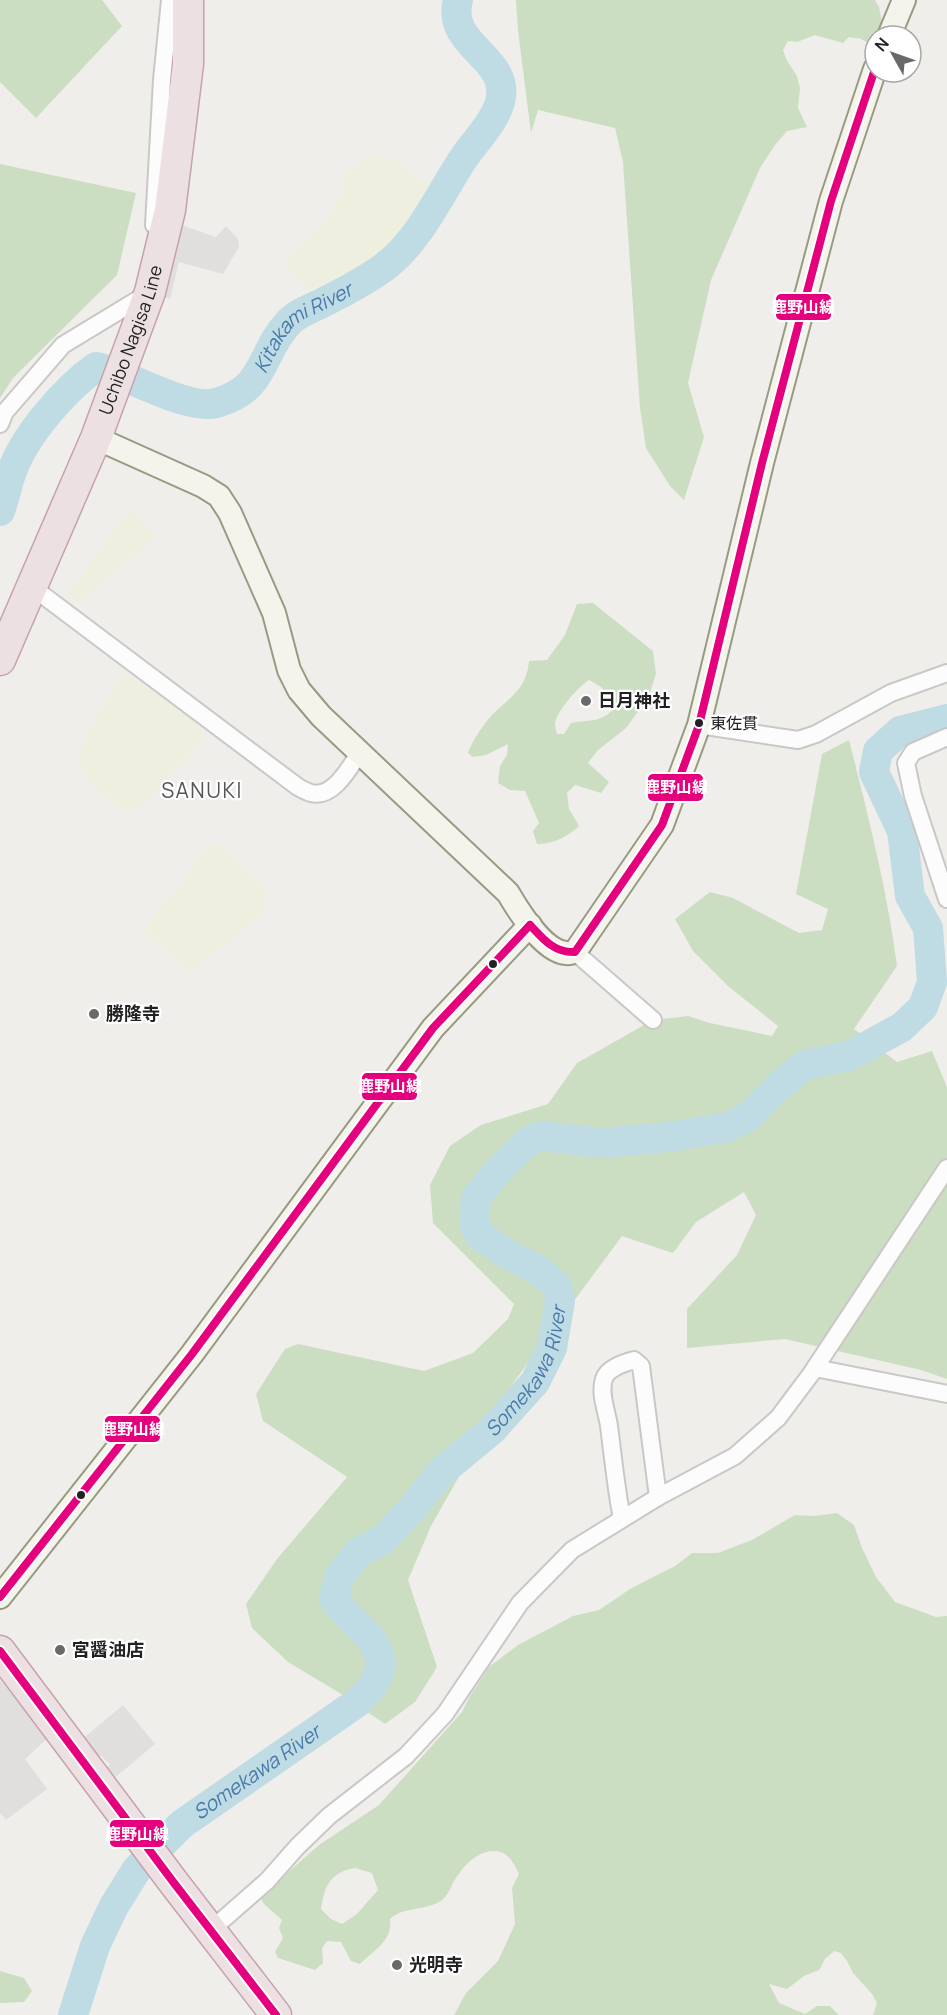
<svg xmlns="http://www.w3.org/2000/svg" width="947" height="2015" viewBox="0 0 947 2015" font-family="Manrope,'Noto Sans JP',sans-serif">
	<rect width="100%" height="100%" fill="#f0eeeb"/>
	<g fill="#efefdf">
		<path d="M 376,154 L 397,161 L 433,190 L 396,240 L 376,258 L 353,270 L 310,289 L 304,285 L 290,270 L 285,259 L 327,222 L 343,190 L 343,177 L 348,170 L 366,158 Z"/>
		<path d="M 128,513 L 132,513 L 156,534 L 154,538 L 79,602 L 68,593 Z"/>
		<path d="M 123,673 L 132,677 L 197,723 L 206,738 L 147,800 L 134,811 L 123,810 L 86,779 L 80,762 L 81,750 L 90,729 Z"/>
		<path d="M 214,844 L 223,845 L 264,887 L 263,911 L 258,919 L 190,972 L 145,932 L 147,925 L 186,879 L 194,862 L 206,849 Z"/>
	</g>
	<g fill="#cbdec1" fill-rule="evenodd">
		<path d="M 0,0 L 102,0 L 122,26 L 36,118 L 0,82 Z"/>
		<path d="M 516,0 L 875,0 L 879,7 L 883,27 L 877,36 L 875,36 L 875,39 L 868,43 L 861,39 L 849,37 L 843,43 L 815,35 L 797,42 L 788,41 L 783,50 L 786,59 L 797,76 L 800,88 L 798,108 L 807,127 L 787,131 L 775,145 L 760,168 L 711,280 L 688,383 L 704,437 L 684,500 L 670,486 L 646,448 L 640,408 L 623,162 L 615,128 L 538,110 L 531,133 L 518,31 Z"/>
		<path d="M 0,164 L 136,193 L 117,275 L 13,378 L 0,398 Z"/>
		<path d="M 593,603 L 653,651 L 656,674 L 648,698 L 626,728 L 597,751 L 588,763 L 609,782 L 601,793 L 575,785 L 567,793 L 569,809 L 579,826 C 567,837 553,844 537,844 L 533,831 L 539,823 L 525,791 L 510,790 L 498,783 L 500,766 L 507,755 L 508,744 L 486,755 L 473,757 L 468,753 C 474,738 482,726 493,714 C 511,696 526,690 529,661 L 547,660 L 565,635 L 577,604 ZM 589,680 L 601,687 L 616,706 C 601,724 592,719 571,723 L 564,734 L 557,734 C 556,731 555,727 555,724 C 555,713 579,686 589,680 Z"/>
		<path d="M 849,740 C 868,815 887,889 897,966 L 854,1029 L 897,1062 L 932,1051 L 947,1087 L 947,1379 L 921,1370 L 785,1339 L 687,1348 L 687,1309 L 737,1255 L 756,1215 L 744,1192 L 696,1222 L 673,1253 L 622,1236 L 508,1390 L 431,1526 L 408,1580 L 437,1667 L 415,1702 L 385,1724 L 338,1692 L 288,1662 L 252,1628 L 246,1604 L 277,1559 L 347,1477 L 263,1421 L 256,1394 L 285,1349 L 298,1344 L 424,1371 L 473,1353 L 508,1319 L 514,1304 L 433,1223 L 430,1185 L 450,1146 L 481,1125 L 548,1104 L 577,1063 L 653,1020 L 688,1016 L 710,1023 L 772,1036 L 778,1026 L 729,987 L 693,951 L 675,919 L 710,892 L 733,898 L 799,933 L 822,930 L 828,909 L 796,894 L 822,754 Z"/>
		<path d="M 837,1513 L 854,1525 L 862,1548 L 876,1577 L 895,1602 L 936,1617 L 947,1616 L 947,2015 L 873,2015 L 877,2003 L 872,1994 L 853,1973 L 847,1961 L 841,1953 L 834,1951 L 825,1959 L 819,1970 L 804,1976 L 787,1989 L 769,1984 L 779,2003 L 805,2014 L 817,2006 L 830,2006 L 839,2015 L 454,2015 L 466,1993 L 498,1961 L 515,1924 L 512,1888 L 519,1874 C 513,1862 508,1851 493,1851 C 475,1852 461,1868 452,1885 C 449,1891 448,1895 442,1900 C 427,1911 404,1906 390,1919 C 393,1941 374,1950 360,1964 L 351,1961 L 341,1942 L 327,1941 L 322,1948 L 323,1963 L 315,1970 L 278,1958 L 275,1952 L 283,1938 L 279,1928 L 282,1920 L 264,1904 L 260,1897 L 319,1845 L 379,1805 L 462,1712 L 470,1696 L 489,1667 L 518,1645 L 573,1616 L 599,1610 L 630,1589 L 675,1566 L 692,1553 L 718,1553 L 752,1540 L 795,1515 L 815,1516 ZM 355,1868 L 372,1873 L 378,1890 L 357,1914 L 342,1924 L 331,1919 L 321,1909 C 324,1887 330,1872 355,1868 Z"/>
		<path d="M 0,1971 L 24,1978 L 32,1991 L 24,2002 L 0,2003 Z"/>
	</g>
	<g fill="#e0dfde">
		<path d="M 181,225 L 216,237 L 226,226 L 238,239 L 239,247 L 223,274 L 179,262 L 170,299 L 163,296 Z"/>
		<path d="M 0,1680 L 49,1737 L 25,1759 L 47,1789 L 6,1820 L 0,1813 Z"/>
		<path d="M 123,1705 L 155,1744 L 112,1780 L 104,1770 L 110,1765 L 101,1755 L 94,1760 L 79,1742 Z"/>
	</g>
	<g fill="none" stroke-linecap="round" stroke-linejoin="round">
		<g stroke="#bfdbe3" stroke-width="30">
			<path id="s1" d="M 0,511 C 5,498 7,484 12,471 C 25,435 65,389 96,367 C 127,374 188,411 216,403 C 267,389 259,354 289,322 C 297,313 313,308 324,302 C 344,292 365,281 383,268 C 418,243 440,194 463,159 C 475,141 494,123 500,102 C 512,57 445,47 458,0"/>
			<path id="s2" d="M 73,2015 L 95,1946 L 114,1906 L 137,1869 L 182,1824 L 358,1702 C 364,1695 373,1687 376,1680 C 394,1643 351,1626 334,1599 L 339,1577 L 358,1553 L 384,1539 L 413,1508 L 440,1473 L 492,1430 L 535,1382 L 552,1348 L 560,1301 L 557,1286 L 538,1270 L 506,1253 L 480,1236 L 474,1222 L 476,1198 L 498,1171 L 527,1142 L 541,1136 L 600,1143 L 669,1137 L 728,1127 L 749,1116 L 777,1088 L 804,1065 L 849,1056 L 902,1027 L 923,1007 L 932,982 L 928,928 L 910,896 L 902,831 L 874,772 L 878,751 L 900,731 L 947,719"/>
		</g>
		<defs>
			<g id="street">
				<path d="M 154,225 L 162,80 L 170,0"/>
				<path d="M 0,424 L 5,412 L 63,345 L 147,294"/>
				<path d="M 32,587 L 298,787 C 302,789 307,792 311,793 C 333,799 350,767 360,752"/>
				<path d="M 699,725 L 798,740 L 816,734 L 891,693 L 947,673"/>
				<path d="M 947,737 L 913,752 L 906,763 L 913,796 L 947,899"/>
				<path d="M 575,952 L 653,1020"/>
				<path d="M 815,1368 L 947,1394"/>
				<path d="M 622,1519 C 616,1488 613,1457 609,1426 C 607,1412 599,1393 604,1379 C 607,1368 624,1363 634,1360 L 641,1366 L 658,1497"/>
				<path d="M 211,1930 L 267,1881 L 297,1847 L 329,1816 L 406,1756 L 445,1714 L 520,1603 L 572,1550 L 658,1497 L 735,1456 L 778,1418 L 811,1374 L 947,1168"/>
			</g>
			<g id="secondary">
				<path d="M 889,36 L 904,0"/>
				<path d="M 96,438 L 203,486 L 219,496 L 230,513 L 274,613 L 289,670 L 299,690 L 321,716 L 508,893 C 518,910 543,951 566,953 C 569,954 572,952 575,952 L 662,825 L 699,725 L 762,463 L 831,201 L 875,69"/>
				<path d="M 0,1597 L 192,1354 L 433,1028 L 530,925"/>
			</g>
			<g id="highway">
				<path id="s3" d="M 0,660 L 96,438 L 150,292 L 170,210 L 188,64 L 188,0"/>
				<path d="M 0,1651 L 174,1883 L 276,2015"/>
			</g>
		</defs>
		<use href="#street" stroke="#c9c8c7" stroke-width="20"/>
		<use href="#secondary" stroke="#999a82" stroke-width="26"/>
		<use href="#highway" stroke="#c5a2ac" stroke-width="33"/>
		<use href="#street" stroke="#fdfcfc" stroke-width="16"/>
		<use href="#secondary" stroke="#f4f4ed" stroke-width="22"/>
		<use href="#highway" stroke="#ece0e2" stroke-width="30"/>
		<defs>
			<g id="bus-1">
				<path d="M 530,925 C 543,939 554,953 575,952 L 662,825 L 699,725 L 762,463 L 831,201 L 875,69"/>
				<path d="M 0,1597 L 192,1354 L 433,1028 L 530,925"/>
				<path d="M 0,1651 L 174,1883 L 276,2015"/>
			</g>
		</defs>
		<use href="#bus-1" stroke="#fff" stroke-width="12"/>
		<use href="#bus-1" stroke="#e5007d" stroke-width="8"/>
	</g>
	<g fill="#6a6968" stroke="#fff" stroke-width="2">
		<circle cx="586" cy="701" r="6"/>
		<circle cx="94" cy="1014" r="6"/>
		<circle cx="60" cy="1650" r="6"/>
		<circle cx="397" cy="1965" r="6"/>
	</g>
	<g fill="#222" stroke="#fff" stroke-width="2">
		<circle cx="699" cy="723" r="5"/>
		<circle cx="493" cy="964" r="5"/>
		<circle cx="81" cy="1495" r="5"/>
	</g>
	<g text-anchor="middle" stroke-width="4.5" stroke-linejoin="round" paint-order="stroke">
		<g font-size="16" fill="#222" stroke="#fff" text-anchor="start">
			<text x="710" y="729">東佐貫</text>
		</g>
		<g font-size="18" fill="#222" stroke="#fff">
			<text dy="6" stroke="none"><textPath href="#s3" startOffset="346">Uchibo Nagisa Line</textPath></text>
		</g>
		<g font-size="18" font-weight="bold" fill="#222" stroke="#fff" text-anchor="start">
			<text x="598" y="707">日月神社</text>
			<text x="106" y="1020">勝隆寺</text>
			<text x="72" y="1656">宮醤油店</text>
			<text x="409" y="1971">光明寺</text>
		</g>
		<g font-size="20" font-style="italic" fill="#4a7aab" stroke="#fff">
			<text dy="7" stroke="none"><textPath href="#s1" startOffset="423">Kitakami River</textPath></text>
			<text dy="7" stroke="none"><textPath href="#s2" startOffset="872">Somekawa River</textPath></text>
			<text dy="7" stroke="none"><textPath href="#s2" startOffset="315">Somekawa River</textPath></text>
		</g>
		<g font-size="21" letter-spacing="1.5" fill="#555" stroke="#fff">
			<text x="202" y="798">SANUKI</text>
		</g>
	</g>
	<g stroke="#fff" stroke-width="2">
		<rect x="775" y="293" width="57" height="28" rx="6" fill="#e5007d"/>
		<rect x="647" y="773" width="57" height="29" rx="6" fill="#e5007d"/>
		<rect x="361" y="1072" width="57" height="29" rx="6" fill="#e5007d"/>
		<rect x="104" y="1415" width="57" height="28" rx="6" fill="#e5007d"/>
		<rect x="109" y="1819" width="56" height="29" rx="6" fill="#e5007d"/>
	</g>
	<g font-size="16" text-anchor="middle" font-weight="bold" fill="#fff">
		<text x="803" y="313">鹿野山線</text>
		<text x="676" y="793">鹿野山線</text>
		<text x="390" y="1092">鹿野山線</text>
		<text x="133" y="1435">鹿野山線</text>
		<text x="137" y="1840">鹿野山線</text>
	</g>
	<g transform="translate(893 54) rotate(310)"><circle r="28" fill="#ffffff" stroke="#a7a7a7" stroke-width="1.5"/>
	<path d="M0-4.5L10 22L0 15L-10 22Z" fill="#6a6968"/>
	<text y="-9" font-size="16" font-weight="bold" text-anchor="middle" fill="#222222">N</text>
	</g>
</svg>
